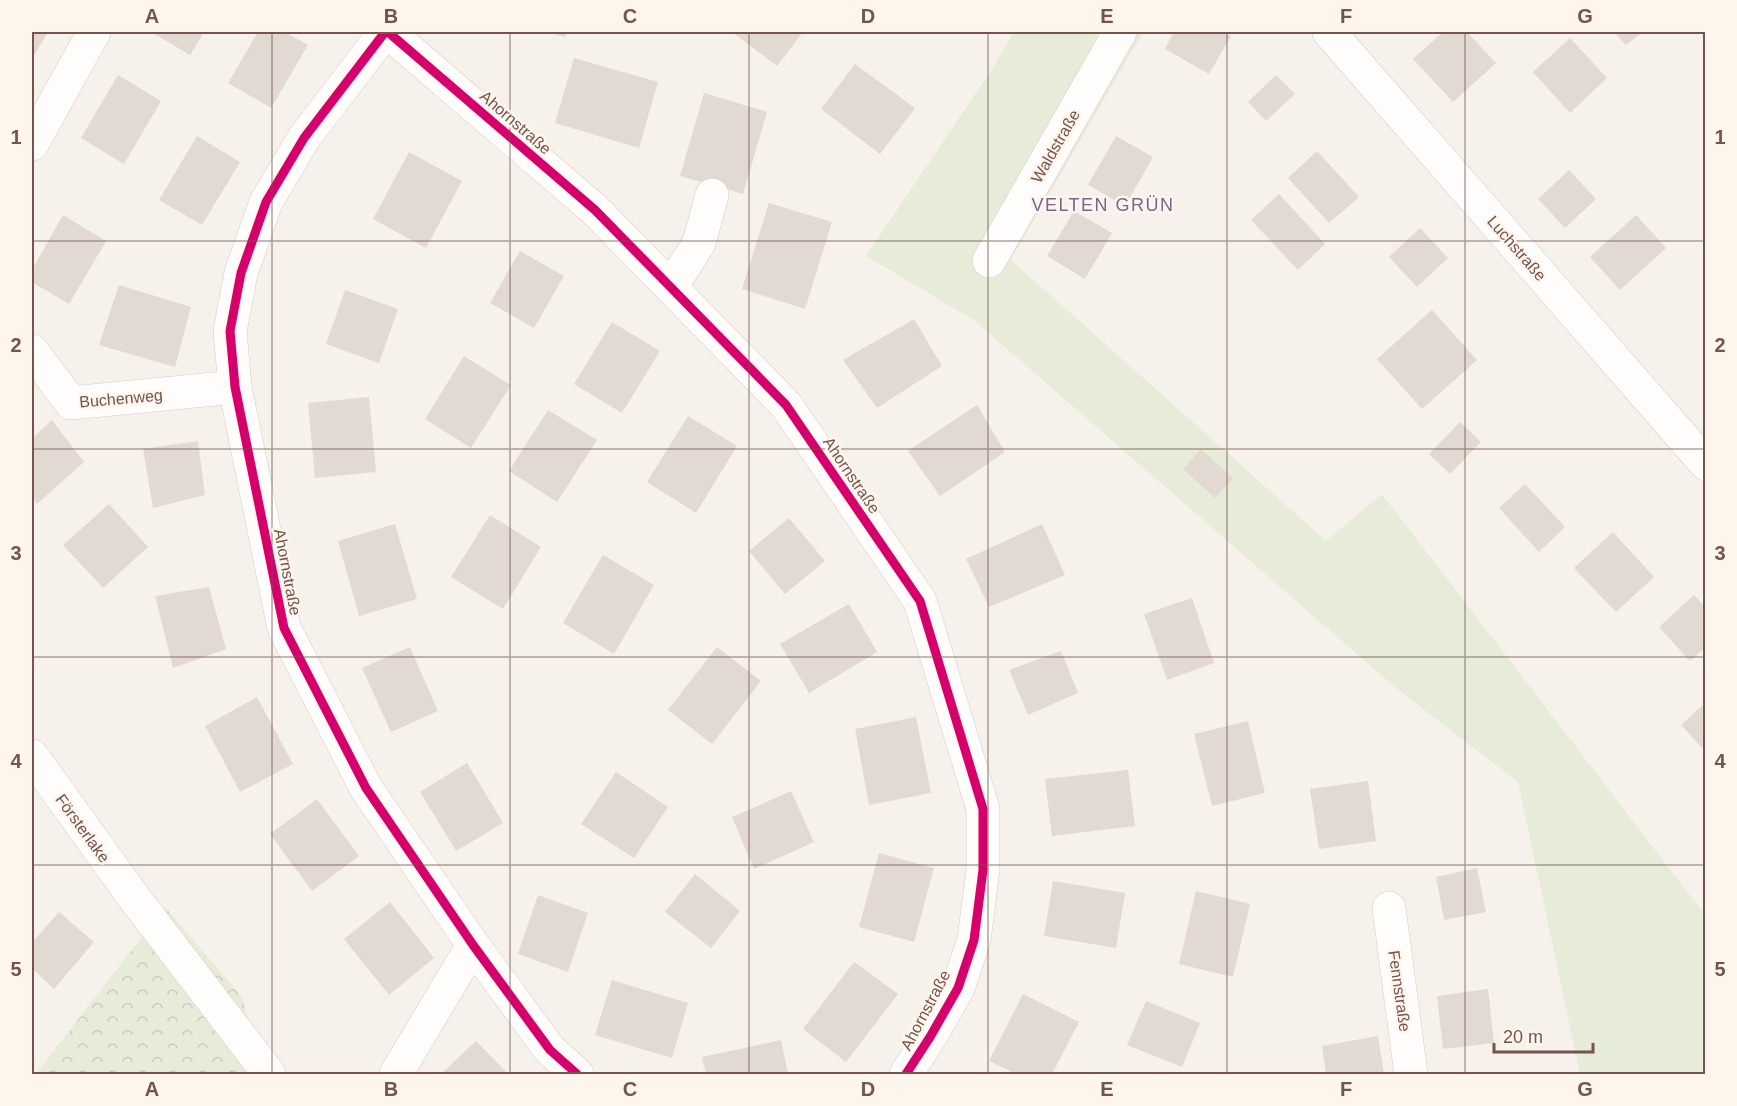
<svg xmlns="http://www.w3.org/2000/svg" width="1737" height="1106" viewBox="0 0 1737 1106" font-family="Arial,sans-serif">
	<defs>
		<pattern id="forest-crowns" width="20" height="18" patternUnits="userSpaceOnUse" patternTransform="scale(1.5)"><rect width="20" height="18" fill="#e6ecd7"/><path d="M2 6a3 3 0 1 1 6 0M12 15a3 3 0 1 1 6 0" fill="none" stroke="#c9ccba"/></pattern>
	</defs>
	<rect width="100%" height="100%" fill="#f6f1eb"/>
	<path fill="#e6ecd7" d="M 1014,32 L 1143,32 L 1011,260 L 1326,541 L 1382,494 L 1705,915 L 1705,1074 L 1580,1074 L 1518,782 L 1396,688 L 975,321 L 866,256 L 994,66 Z"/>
	<path fill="url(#forest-crowns)" d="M 165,907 L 242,997 L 264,1074 L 36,1074 Z"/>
	<g fill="#e3d9d3">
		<path d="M 32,32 L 48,32 L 32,59 Z"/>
		<path d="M 151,32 L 204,32 L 190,55 Z"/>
		<path d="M 258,32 L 285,32 L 308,45 L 271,108 L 228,83 Z"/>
		<path d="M 547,32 L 567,32 L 565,37 Z"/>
		<path d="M 732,32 L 803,32 L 777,66 Z"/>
		<path d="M 1174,32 L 1223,32 L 1231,36 L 1209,74 L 1165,49 Z"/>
		<path d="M 1443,32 L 1467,32 L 1496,63 L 1453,102 L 1413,59 Z"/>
		<path d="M 1614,32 L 1643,32 L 1626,45 Z"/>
		<path d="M 1570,38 L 1607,78 L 1570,113 L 1533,72 Z"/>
		<path d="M 574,58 L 658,82 L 639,148 L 555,123 Z"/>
		<path d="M 855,64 L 915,108 L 880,154 L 821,109 Z"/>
		<path d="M 118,75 L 161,101 L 124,164 L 81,138 Z"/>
		<path d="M 1276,75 L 1295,94 L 1266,121 L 1248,102 Z"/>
		<path d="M 704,93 L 767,112 L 743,194 L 680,176 Z"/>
		<path d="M 197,136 L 240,162 L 202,225 L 159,200 Z"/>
		<path d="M 1116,136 L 1153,157 L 1125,206 L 1088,185 Z"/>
		<path d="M 1317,151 L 1359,197 L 1329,223 L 1288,178 Z"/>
		<path d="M 409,152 L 462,181 L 426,248 L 373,219 Z"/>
		<path d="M 1569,170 L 1596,199 L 1565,228 L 1538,199 Z"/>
		<path d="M 1279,194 L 1325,244 L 1298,270 L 1251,220 Z"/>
		<path d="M 769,203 L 832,222 L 805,309 L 742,289 Z"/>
		<path d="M 1074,211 L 1112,233 L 1085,279 L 1047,256 Z"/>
		<path d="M 63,215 L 106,241 L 69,304 L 32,282 L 32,270 Z"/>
		<path d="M 1636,215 L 1666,248 L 1620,290 L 1590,257 Z"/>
		<path d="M 1420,228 L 1448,258 L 1417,287 L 1389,257 Z"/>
		<path d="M 520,251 L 564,276 L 534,328 L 490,303 Z"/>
		<path d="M 119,285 L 191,307 L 175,367 L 99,345 Z"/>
		<path d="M 345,290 L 398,309 L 379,363 L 326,344 Z"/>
		<path d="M 1432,310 L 1477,360 L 1422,409 L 1377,359 Z"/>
		<path d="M 914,319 L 942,366 L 877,408 L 843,360 Z"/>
		<path d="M 612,322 L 660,351 L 622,413 L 574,384 Z"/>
		<path d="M 464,356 L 511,385 L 471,448 L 425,419 Z"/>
		<path d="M 369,397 L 376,472 L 315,478 L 308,403 Z"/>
		<path d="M 977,405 L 1005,452 L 940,496 L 908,451 Z"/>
		<path d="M 548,410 L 597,440 L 557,502 L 509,471 Z"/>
		<path d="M 688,416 L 737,446 L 696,513 L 647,482 Z"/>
		<path d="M 52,420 L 84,462 L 37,504 L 32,497 L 32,439 Z"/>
		<path d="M 1460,422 L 1481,442 L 1450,474 L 1429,454 Z"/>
		<path d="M 198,441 L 205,495 L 153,508 L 143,449 Z"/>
		<path d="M 1201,449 L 1233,478 L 1215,498 L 1183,469 Z"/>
		<path d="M 1525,484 L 1565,527 L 1539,552 L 1499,508 Z"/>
		<path d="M 109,504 L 148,547 L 103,588 L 63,545 Z"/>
		<path d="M 490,515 L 541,547 L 503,609 L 451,577 Z"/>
		<path d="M 789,518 L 825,561 L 785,594 L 749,551 Z"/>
		<path d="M 395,524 L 417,599 L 359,616 L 338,541 Z"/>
		<path d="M 1042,524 L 1065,575 L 989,607 L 966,559 Z"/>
		<path d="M 1613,532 L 1654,577 L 1616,612 L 1574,568 Z"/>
		<path d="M 603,555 L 654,585 L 614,654 L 563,623 Z"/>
		<path d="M 209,587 L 226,649 L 173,668 L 155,596 Z"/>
		<path d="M 1694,595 L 1706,608 L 1706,647 L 1690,661 L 1659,627 Z"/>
		<path d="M 1192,598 L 1214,663 L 1167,680 L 1144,614 Z"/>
		<path d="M 849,604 L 877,652 L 809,693 L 780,644 Z"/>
		<path d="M 410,647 L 438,711 L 391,732 L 362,668 Z"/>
		<path d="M 717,647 L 761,681 L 712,744 L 668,710 Z"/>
		<path d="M 1061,651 L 1078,693 L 1028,715 L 1009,670 Z"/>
		<path d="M 257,697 L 293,764 L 240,792 L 205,726 Z"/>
		<path d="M 1706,702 L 1706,752 L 1681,725 Z"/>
		<path d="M 916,717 L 931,793 L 869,805 L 855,729 Z"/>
		<path d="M 1248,721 L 1265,793 L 1212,806 L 1194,734 Z"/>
		<path d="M 467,763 L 503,823 L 456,851 L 420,792 Z"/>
		<path d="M 1128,770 L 1135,826 L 1052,836 L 1045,779 Z"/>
		<path d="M 616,772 L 668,807 L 634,858 L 581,824 Z"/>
		<path d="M 1368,781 L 1376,841 L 1319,849 L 1310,789 Z"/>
		<path d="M 791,791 L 814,842 L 754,869 L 732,817 Z"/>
		<path d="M 317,799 L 359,856 L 312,891 L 270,834 Z"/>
		<path d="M 879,853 L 934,868 L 914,942 L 859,927 Z"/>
		<path d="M 1477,868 L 1486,912 L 1444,920 L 1436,877 Z"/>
		<path d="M 695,874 L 740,911 L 711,948 L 665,912 Z"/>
		<path d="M 1053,881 L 1125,893 L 1116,948 L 1044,936 Z"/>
		<path d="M 1196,891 L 1250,904 L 1233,977 L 1179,964 Z"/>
		<path d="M 538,895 L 588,913 L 568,972 L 518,954 Z"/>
		<path d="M 390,902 L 434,958 L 389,995 L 344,939 Z"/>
		<path d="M 59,912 L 94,942 L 54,989 L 32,968 L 32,943 Z"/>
		<path d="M 854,962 L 898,994 L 846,1062 L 803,1029 Z"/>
		<path d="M 612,980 L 688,1003 L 672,1058 L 595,1035 Z"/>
		<path d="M 1488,989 L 1494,1043 L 1443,1049 L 1437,996 Z"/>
		<path d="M 1023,994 L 1079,1022 L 1052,1074 L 1016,1074 L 989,1061 Z"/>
		<path d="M 1146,1001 L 1200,1023 L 1182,1067 L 1127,1045 Z"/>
		<path d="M 1378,1036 L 1384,1074 L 1326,1074 L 1322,1046 Z"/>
		<path d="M 781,1040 L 788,1074 L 706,1074 L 702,1057 Z"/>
		<path d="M 476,1041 L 508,1074 L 441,1074 Z"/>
	</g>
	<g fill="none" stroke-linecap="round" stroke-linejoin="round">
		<defs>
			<g id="minor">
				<path d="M 385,32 L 304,138 L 266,202 L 241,273 L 230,331 L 235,387 L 284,628 L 366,788 L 473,945 L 550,1050 L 577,1074"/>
				<path d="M 388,32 L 595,210 L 786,405 L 920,601 L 983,809 L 983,870 L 974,940 L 958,988 L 930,1037 L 906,1074"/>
				<path d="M 1329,32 L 1706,464"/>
				<path d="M 32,144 L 94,32"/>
				<path d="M 989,261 L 1120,32"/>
				<path d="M 671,287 L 699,243 L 712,195"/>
				<path d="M 32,351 L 71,403 L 235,387"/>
				<path d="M 32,756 L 135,899 L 269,1074"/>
				<path d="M 1389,908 L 1411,1074"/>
				<path d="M 396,1074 L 473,945"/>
			</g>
		</defs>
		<use href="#minor" stroke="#d5cdc8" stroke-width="34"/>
		<use href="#minor" stroke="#fefdfc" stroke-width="33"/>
		<defs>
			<g id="cycleway">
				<path d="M 385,32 L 304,138 L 266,202 L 241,273 L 230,331 L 235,387 L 284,628 L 366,788 L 473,945 L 550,1050 L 577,1074"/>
				<path d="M 388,32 L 595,210 L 786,405 L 920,601 L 983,809 L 983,870 L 974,940 L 958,988 L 930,1037 L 906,1074"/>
			</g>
		</defs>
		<use href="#cycleway" stroke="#fef5ed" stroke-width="13"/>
		<use href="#cycleway" stroke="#d6006c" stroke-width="9"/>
	</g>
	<path fill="none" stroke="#73554c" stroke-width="1.5" stroke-opacity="0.55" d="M 272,32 L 272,1074M 510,32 L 510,1074M 749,32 L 749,1074M 988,32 L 988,1074M 1227,32 L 1227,1074M 1465,32 L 1465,1074M 32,241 L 1706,241M 32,449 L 1706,449M 32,657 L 1706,657M 32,865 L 1706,865"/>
	<g text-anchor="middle" stroke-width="5" stroke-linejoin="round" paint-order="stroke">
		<g font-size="16" fill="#73554c" stroke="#fef5ed">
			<text transform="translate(516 122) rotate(41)" y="6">Ahornstraße</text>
			<text transform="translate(1055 146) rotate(-60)" y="6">Waldstraße</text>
			<text transform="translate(1517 248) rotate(49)" y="6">Luchstraße</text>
			<text transform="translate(121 398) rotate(-5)" y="6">Buchenweg</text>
			<text transform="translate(852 475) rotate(56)" y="6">Ahornstraße</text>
			<text transform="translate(288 572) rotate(79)" y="6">Ahornstraße</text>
			<text transform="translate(83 828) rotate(54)" y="6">Försterlake</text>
			<text transform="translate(1400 991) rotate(82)" y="6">Fennstraße</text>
			<text transform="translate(925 1010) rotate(-62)" y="6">Ahornstraße</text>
		</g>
		<g font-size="18" letter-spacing="1.5" fill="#7b6490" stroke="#fef5ed">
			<text x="1103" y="211">VELTEN GRÜN</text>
		</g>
	</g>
	<rect width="1737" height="1106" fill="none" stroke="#fef5ed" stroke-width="66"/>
	<path d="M1494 1043v9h99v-9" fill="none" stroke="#73554c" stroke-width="3"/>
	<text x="1503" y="1043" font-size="18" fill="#73554c" stroke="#fef5ed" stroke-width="4.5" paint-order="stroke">20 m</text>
	<rect x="33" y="33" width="1671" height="1040" fill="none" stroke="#73554c" stroke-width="2"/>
	<g font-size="20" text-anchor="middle" font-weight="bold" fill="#73554c">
		<text x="152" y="23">A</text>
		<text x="391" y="23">B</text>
		<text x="630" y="23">C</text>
		<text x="868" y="23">D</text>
		<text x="1107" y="23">E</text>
		<text x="1346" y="23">F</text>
		<text x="1585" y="23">G</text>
		<text x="16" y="144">1</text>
		<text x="1720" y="144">1</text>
		<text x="16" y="352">2</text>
		<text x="1720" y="352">2</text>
		<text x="16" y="560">3</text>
		<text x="1720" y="560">3</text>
		<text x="16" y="768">4</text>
		<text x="1720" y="768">4</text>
		<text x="16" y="976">5</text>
		<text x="1720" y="976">5</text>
		<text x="152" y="1096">A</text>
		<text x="391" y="1096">B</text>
		<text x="630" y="1096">C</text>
		<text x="868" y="1096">D</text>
		<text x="1107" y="1096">E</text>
		<text x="1346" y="1096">F</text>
		<text x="1585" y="1096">G</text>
	</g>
</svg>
